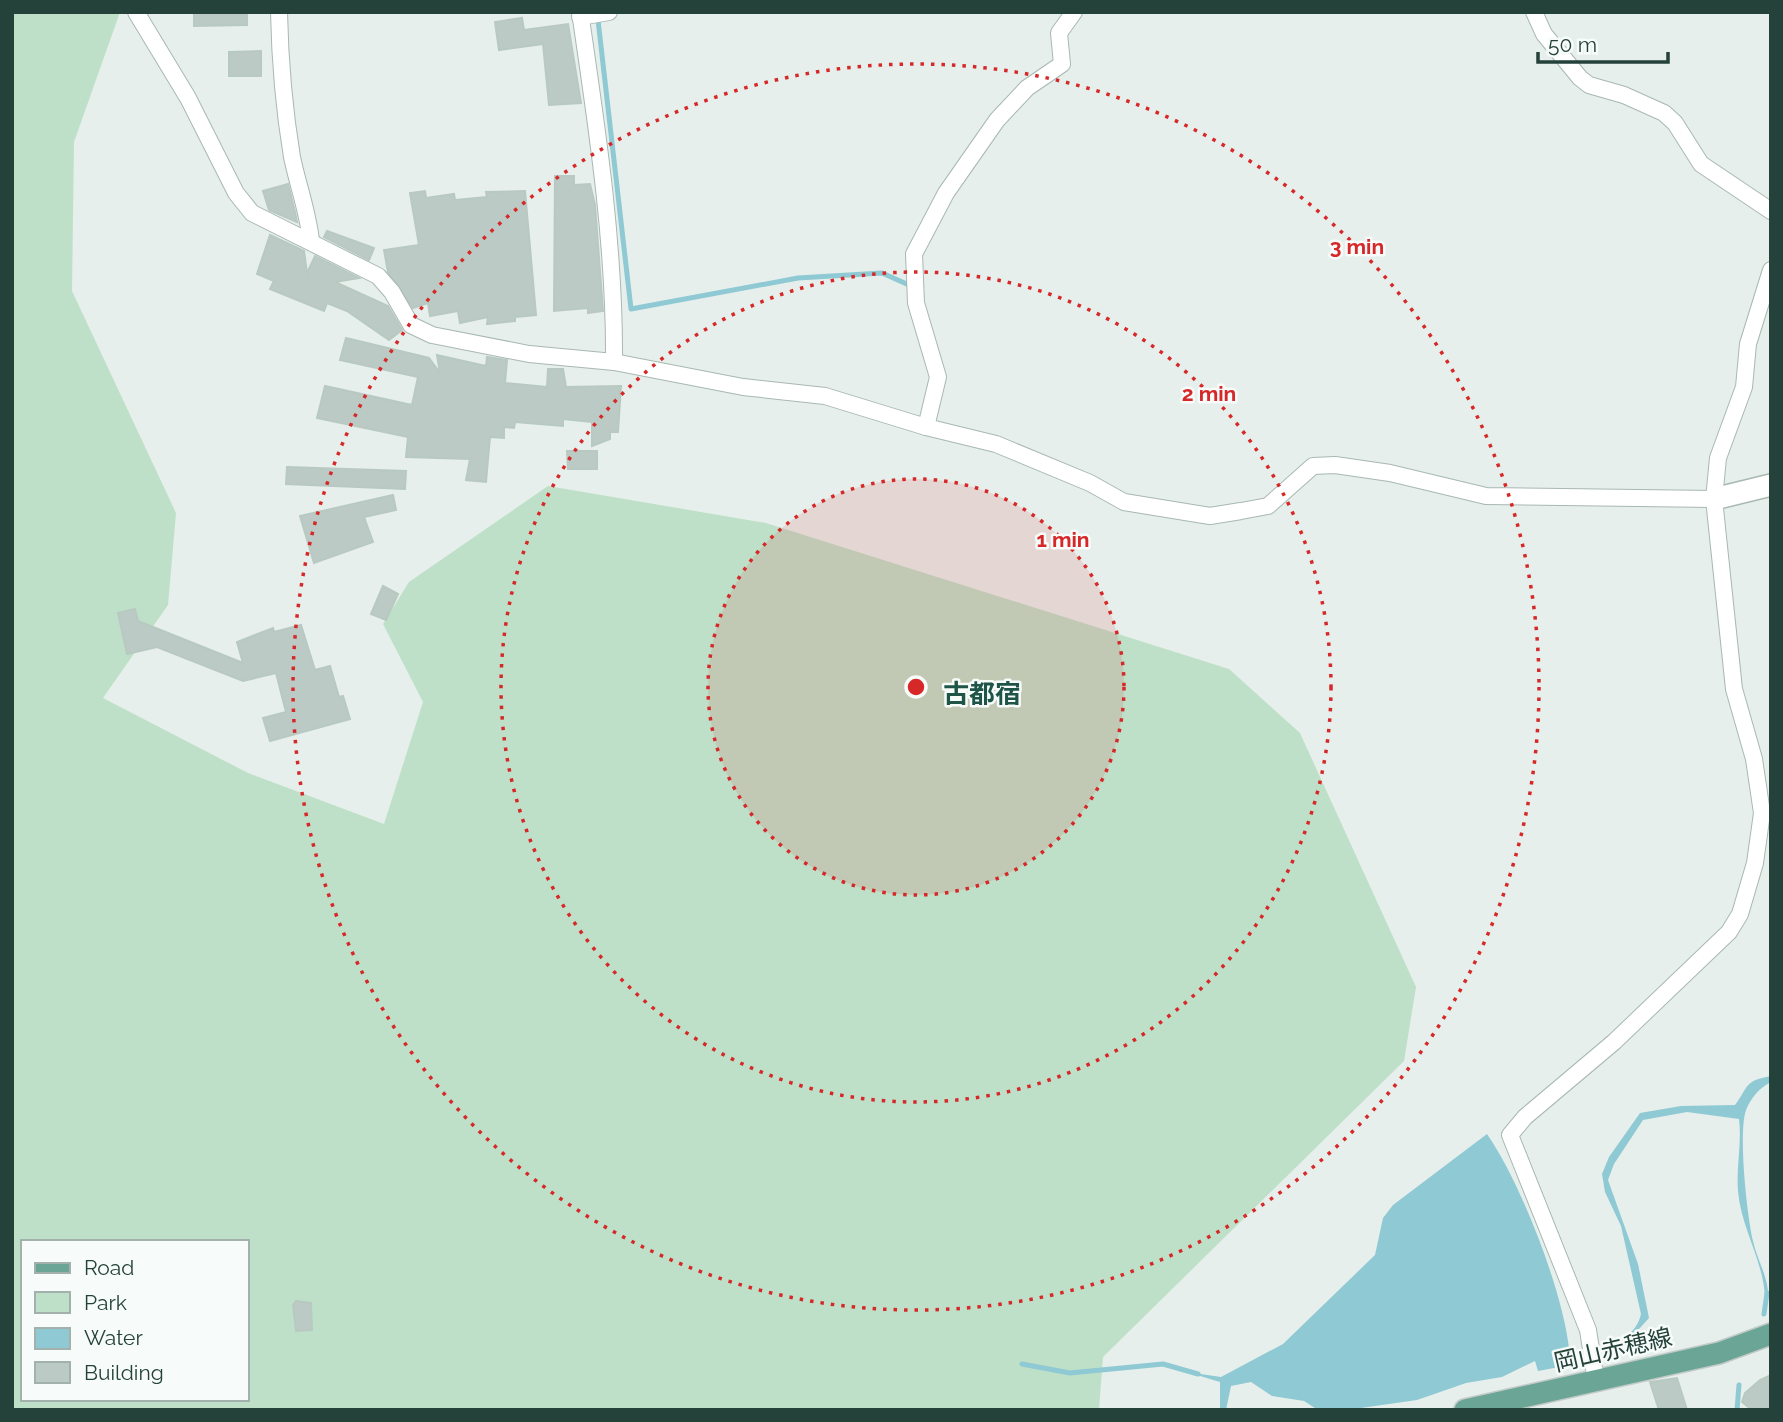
<svg xmlns="http://www.w3.org/2000/svg" width="1783" height="1422" viewBox="0 0 1783 1422" font-family="Raleway,'Noto Sans JP',sans-serif">
	<rect width="100%" height="100%" fill="#e6efeb"/>
	<path fill="#bfe0c8" fill-rule="evenodd" d="M 12,12 L 118,12 L 119,15 L 74,142 L 72,291 L 176,513 L 168,605 L 103,698 L 248,773 L 384,824 L 423,702 L 383,624 L 409,582 L 548,486 L 766,523 L 1229,669 L 1300,733 L 1416,987 L 1404,1061 L 1103,1357 L 1099,1410 L 12,1410 ZM 23,1242 L 247,1242 L 247,1399 L 23,1399 Z"/>
	<g fill="#8ec9d4">
		<path d="M 1771,1076 L 1771,1082 C 1759,1088 1751,1098 1746,1110 C 1738,1133 1747,1216 1753,1241 C 1757,1260 1770,1280 1768,1299 L 1765,1298 C 1764,1262 1741,1228 1738,1191 C 1736,1167 1742,1143 1739,1119 L 1687,1112 L 1643,1120 L 1614,1164 L 1608,1180 L 1638,1264 L 1649,1318 L 1630,1339 L 1604,1351 L 1604,1346 C 1621,1343 1637,1332 1641,1314 L 1621,1226 L 1605,1192 L 1602,1174 L 1609,1157 L 1640,1113 L 1681,1106 L 1735,1105 C 1749,1087 1743,1081 1771,1076 Z"/>
		<path d="M 1487,1134 C 1521,1183 1562,1289 1569,1348 L 1563,1350 L 1570,1365 L 1538,1371 L 1535,1361 L 1502,1377 L 1466,1383 L 1417,1400 L 1347,1410 L 1318,1410 L 1304,1401 L 1272,1396 L 1251,1382 L 1231,1386 L 1226,1410 L 1220,1410 L 1220,1382 L 1187,1372 L 1221,1377 L 1283,1344 L 1375,1255 L 1383,1218 L 1393,1205 Z"/>
	</g>
	<g fill="none" stroke-linecap="round" stroke-linejoin="round">
		<g stroke="#8ec9d4" stroke-width="5">
			<path d="M 598,20 L 631,309 L 798,278 L 882,273 L 909,285"/>
			<path d="M 1764,1314 L 1767,1293"/>
			<path d="M 1022,1364 L 1070,1373 L 1163,1364 L 1198,1374"/>
			<path d="M 1737,1410 L 1739,1385"/>
		</g>
	</g>
	<g fill="#bbcac4" stroke="#b8c9c2" stroke-width="2">
		<path d="M 194,12 L 247,12 L 247,25 L 194,26 Z"/>
		<path d="M 522,18 L 524,30 L 568,24 L 581,103 L 549,105 L 543,44 L 499,50 L 495,22 Z"/>
		<path d="M 261,51 L 261,76 L 229,76 L 229,52 Z"/>
		<path d="M 555,176 L 574,176 L 574,185 L 590,184 L 595,205 L 603,311 L 588,313 L 588,308 L 554,311 Z"/>
		<path d="M 288,184 L 295,212 L 297,222 L 269,210 L 263,191 Z"/>
		<path d="M 425,191 L 426,198 L 454,194 L 455,200 L 487,197 L 486,192 L 525,191 L 536,315 L 515,317 L 515,321 L 487,324 L 488,317 L 460,323 L 458,311 L 430,316 L 428,303 L 413,308 L 388,272 L 384,250 L 419,245 L 410,193 Z"/>
		<path d="M 327,231 L 374,248 L 369,260 L 324,237 Z"/>
		<path d="M 270,235 L 304,251 L 307,273 L 315,256 L 359,278 L 335,282 L 388,306 L 402,330 L 389,340 L 347,311 L 327,303 L 324,311 L 270,289 L 274,281 L 257,274 Z"/>
		<path d="M 346,338 L 429,358 L 440,373 L 437,355 L 486,366 L 487,357 L 507,360 L 505,383 L 547,387 L 548,369 L 563,369 L 566,387 L 621,386 L 618,432 L 610,432 L 610,439 L 592,446 L 592,422 L 563,419 L 563,426 L 515,422 L 514,428 L 504,427 L 504,438 L 490,437 L 486,482 L 466,480 L 470,459 L 406,457 L 408,437 L 317,418 L 325,386 L 412,405 L 418,377 L 340,360 Z"/>
		<path d="M 567,451 L 597,451 L 597,469 L 568,469 Z"/>
		<path d="M 287,467 L 406,471 L 405,489 L 286,484 Z"/>
		<path d="M 393,495 L 396,510 L 364,517 L 373,542 L 314,563 L 300,516 Z"/>
		<path d="M 383,586 L 398,594 L 386,620 L 371,614 Z"/>
		<path d="M 135,609 L 138,621 L 243,663 L 237,642 L 273,628 L 274,632 L 301,625 L 315,670 L 330,666 L 339,697 L 343,696 L 350,719 L 270,741 L 263,718 L 286,712 L 276,673 L 243,681 L 157,647 L 127,654 L 118,613 Z"/>
		<path d="M 296,1301 L 311,1303 L 312,1330 L 296,1331 L 293,1305 Z"/>
		<path d="M 1771,1375 L 1771,1410 L 1752,1410 L 1742,1402 L 1745,1393 L 1760,1380 Z"/>
		<path d="M 1677,1378 L 1687,1410 L 1659,1410 L 1650,1382 Z"/>
	</g>
	<g fill="none" stroke-linecap="round" stroke-linejoin="round">
		<defs>
			<g id="minor">
				<path d="M 136,12 L 188,98 L 236,193 L 252,213 L 378,276 L 392,292 L 411,325 L 432,335 L 529,354 L 614,362 L 743,387 L 825,396 L 926,427 L 996,444 L 1090,483 L 1124,502 L 1210,516 L 1241,511 L 1268,506 L 1313,466 L 1335,465 L 1390,473 L 1486,496 L 1714,499"/>
				<path d="M 279,12 C 280,62 284,109 292,157 C 298,186 308,212 311,241"/>
				<path d="M 580,12 C 597,128 615,245 614,362"/>
				<path d="M 1534,12 L 1544,34 L 1580,78 L 1589,85 L 1624,95 L 1664,113 L 1675,123 L 1701,164 L 1771,211"/>
				<path d="M 580,17 L 609,12"/>
				<path d="M 926,427 L 938,377 L 916,303 L 914,254 L 946,193 L 997,120 L 1027,88 L 1062,64 L 1059,33 L 1074,12"/>
				<path d="M 1596,1381 L 1588,1330 L 1510,1135 L 1525,1117 L 1614,1042 L 1729,932 L 1740,914 L 1755,863 L 1762,813 L 1754,759 L 1734,689 L 1714,499 L 1718,458 L 1744,387 L 1748,344 L 1771,270"/>
			</g>
			<path id="tertiary" d="M 1714,499 L 1771,485"/>
			<path id="primary" d="M 1465,1410 L 1719,1353 L 1771,1334"/>
		</defs>
		<use href="#minor" stroke="#a8b8b2" stroke-width="18"/>
		<use href="#tertiary" stroke="#a8b8b2" stroke-width="24"/>
		<use href="#primary" stroke="#c2cac8" stroke-width="24"/>
		<use href="#minor" stroke="#fff" stroke-width="16"/>
		<use href="#tertiary" stroke="#fff" stroke-width="21"/>
		<use href="#primary" stroke="#6aa596" stroke-width="21"/>
	</g>
	<circle cx="916" cy="687" r="208" fill="#d62828" fill-opacity=".12"/>
	<g fill="none" stroke="#d62828" stroke-width="3.5" stroke-dasharray="3.5 7">
		<circle cx="916" cy="687" r="208"/>
		<circle cx="916" cy="687" r="415"/>
		<circle cx="916" cy="687" r="623"/>
	</g>
	<g text-anchor="middle" stroke-width="5" stroke-linejoin="round" paint-order="stroke">
		<g font-size="24" fill="#24423a" stroke="#f7fbf9">
			<text transform="translate(1613 1350) rotate(-13)" y="8">岡山赤穂線</text>
		</g>
		<g font-size="26" font-weight="bold" fill="#1f5548" stroke="#f7fbf9">
			<text x="982" y="703">古都宿</text>
		</g>
	</g>
	<circle cx="916" cy="687" r="10" fill="#d62828" stroke="#f7fbf9" stroke-width="3.5"/>
	<g font-size="21" text-anchor="middle" font-weight="bold" fill="#d62828" stroke="#f7fbf9" stroke-width="5" stroke-linejoin="round" paint-order="stroke">
		<text x="1357" y="254">3 min</text>
		<text x="1209" y="401">2 min</text>
		<text x="1063" y="547">1 min</text>
	</g>
	<rect width="1783" height="1422" fill="none" stroke="#24423a" stroke-width="28"/>
	<rect x="21" y="1240" width="228" height="161" fill="#f7fbf9" stroke="#a3b1ad" stroke-width="2"/>
	<rect x="35" y="1263" width="35" height="10" fill="#6aa596" stroke="#a3b1ad" stroke-width="2"/>
	<text x="84" y="1275" font-size="21" fill="#24423a">Road</text>
	<rect x="35" y="1292" width="35" height="21" fill="#bfe0c8" stroke="#a3b1ad" stroke-width="2"/>
	<text x="84" y="1310" font-size="21" fill="#24423a">Park</text>
	<rect x="35" y="1328" width="35" height="21" fill="#8ec9d4" stroke="#a3b1ad" stroke-width="2"/>
	<text x="84" y="1345" font-size="21" fill="#24423a">Water</text>
	<rect x="35" y="1362" width="35" height="21" fill="#bbcac4" stroke="#a3b1ad" stroke-width="2"/>
	<text x="84" y="1380" font-size="21" fill="#24423a">Building</text>
	<path d="M1538 52v10h130v-10" fill="none" stroke="#24423a" stroke-width="3.5"/>
	<text x="1548" y="52" font-size="21" fill="#24423a" stroke="#f7fbf9" stroke-width="5" paint-order="stroke">50 m</text>
</svg>
